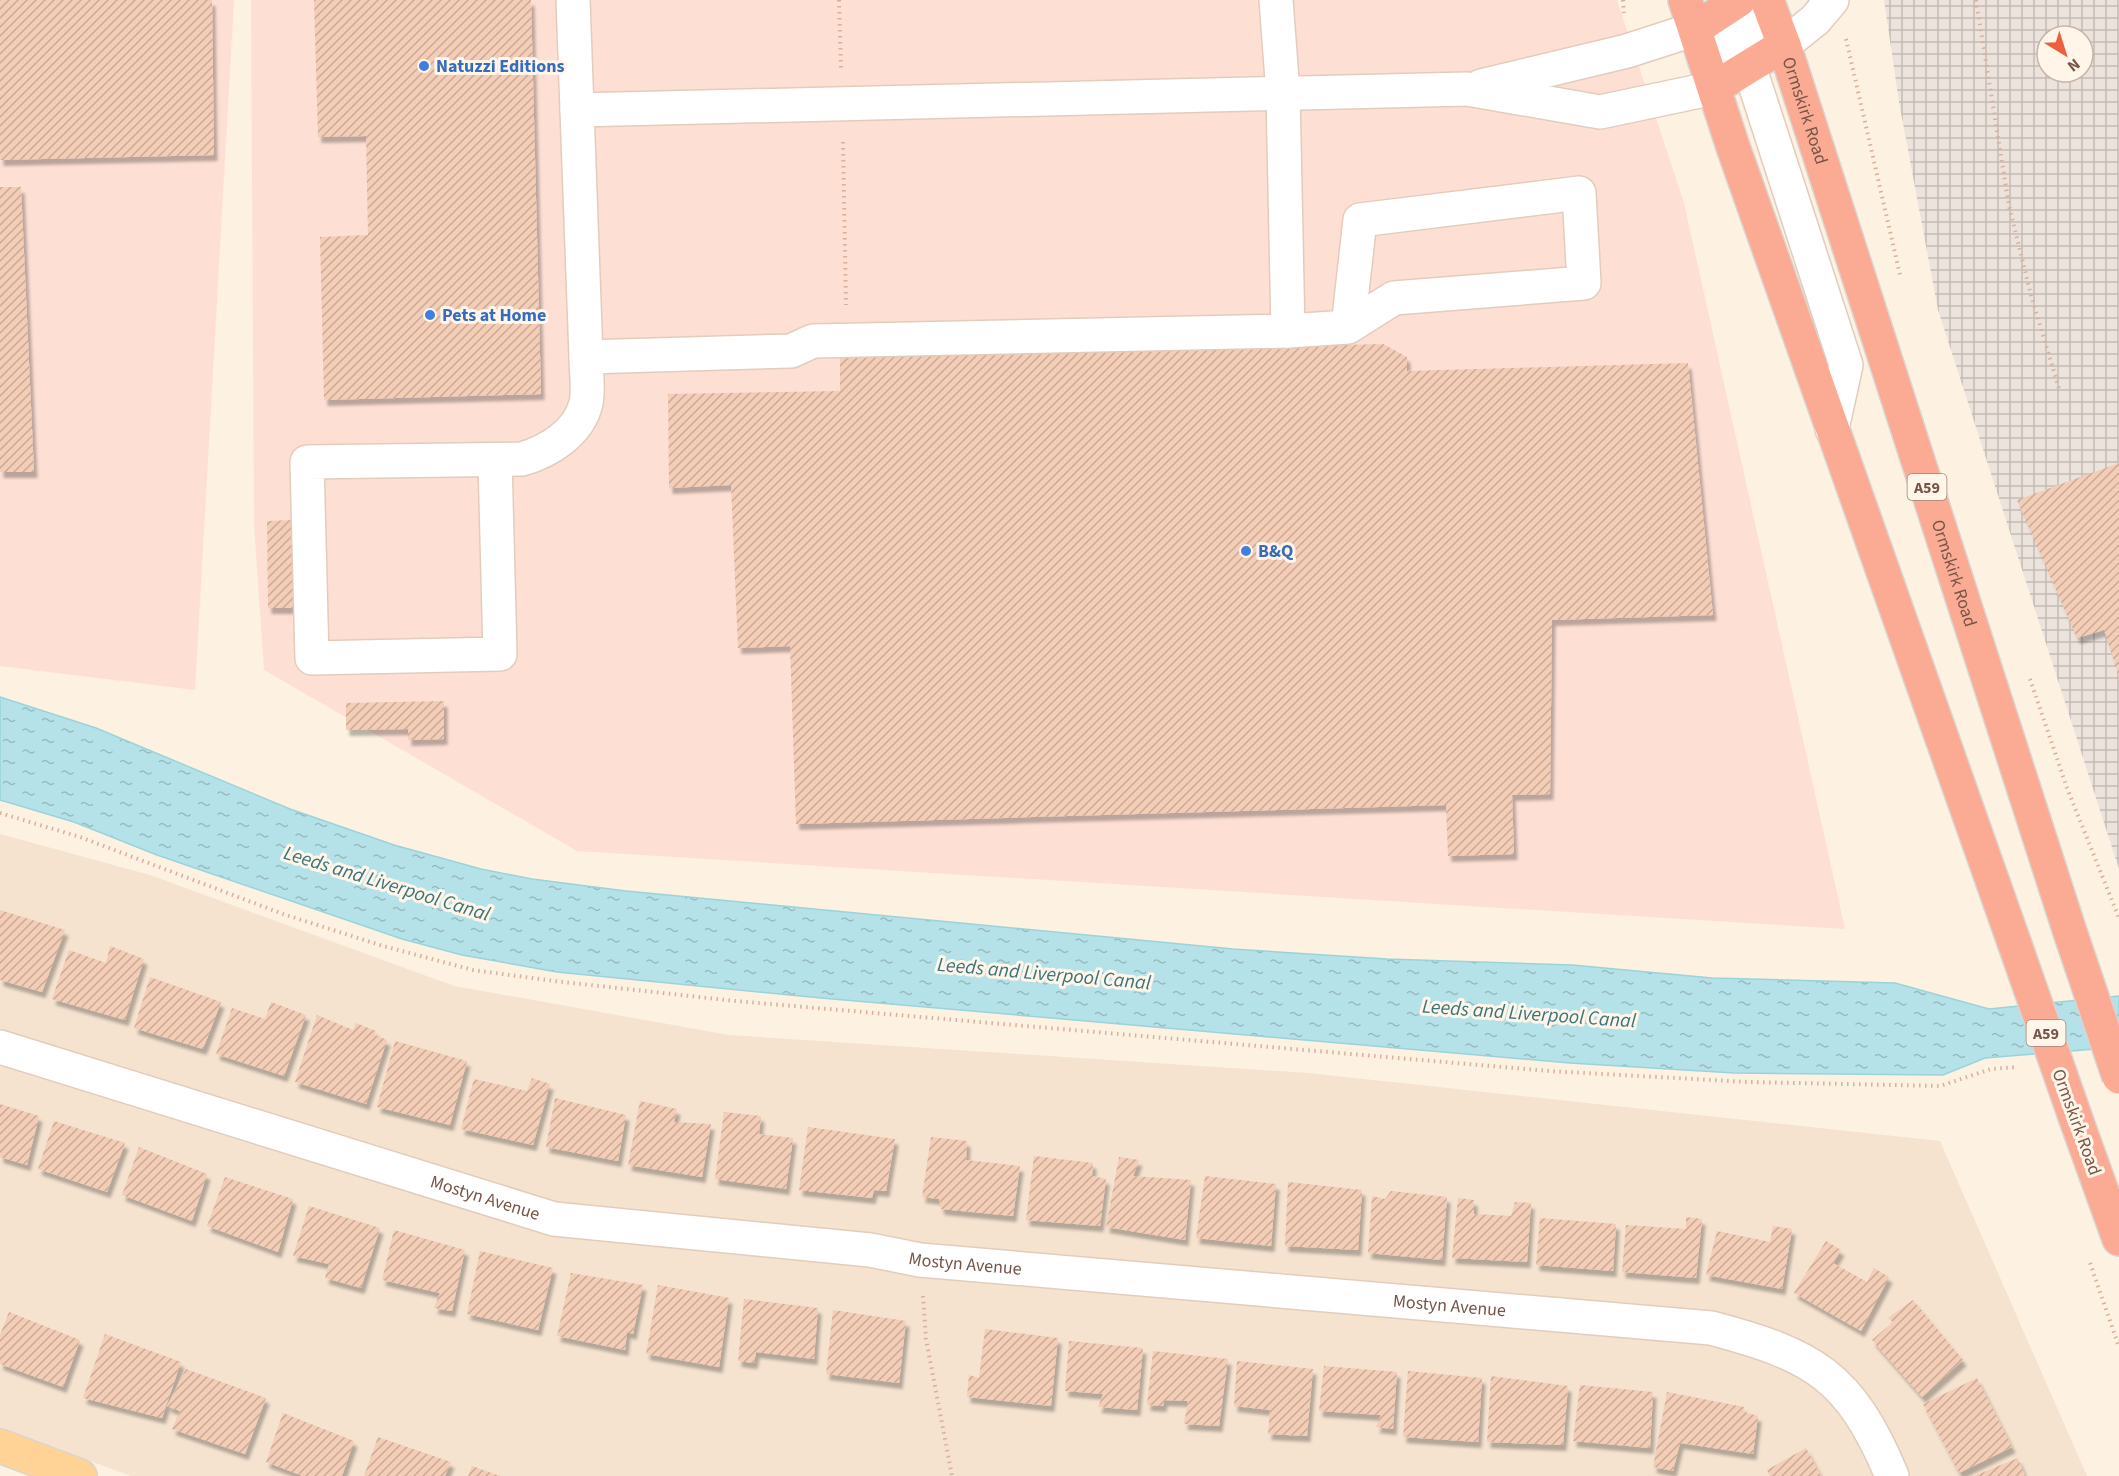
<svg xmlns="http://www.w3.org/2000/svg" width="2119" height="1476" viewBox="0 0 2119 1476" font-family="'Source Sans 3',sans-serif">
	<defs>
		<pattern id="industrial-grid" width="8" height="8" patternUnits="userSpaceOnUse" patternTransform="scale(1.5)"><rect width="8" height="8" fill="#ece3dd"/><path d="M0 4h8M4 0v8" fill="none" stroke="#c4bbb5"/></pattern>
		<pattern id="water-ripples" width="26" height="14" patternUnits="userSpaceOnUse" patternTransform="scale(1.5)"><rect width="26" height="14" fill="#b5e2e8"/><path d="M2 4q2-2 4 0t4 0M15 11q2-2 4 0t4 0" fill="none" stroke="#98babe"/></pattern>
		<pattern id="building-hatch" width="6" height="6" patternUnits="userSpaceOnUse" patternTransform="scale(1.5)"><rect width="6" height="6" fill="#f4cdb7"/><path d="M-1 1l2-2M0 6l6-6M5 7l2-2" fill="none" stroke="#caa997"/></pattern>
		<filter id="shadow"><feDropShadow dx="3.5" dy="6" stdDeviation="1.5" flood-color="#0004"/></filter>
	</defs>
	<rect width="100%" height="100%" fill="#fdf1e1"/>
	<path fill="#f5e2cf" d="M 0,834 L 150,875 L 454,986 L 729,1035 L 1308,1073 L 1940,1141 L 2087,1476 L 131,1476 L 0,1428 Z"/>
	<g fill="#fedfd4">
		<path d="M 0,0 L 234,0 L 195,690 L 0,666 Z"/>
		<path d="M 251,0 L 1617,0 L 1684,203 L 1845,929 L 577,851 L 264,670 L 254,525 Z"/>
	</g>
	<path fill="url(#industrial-grid)" fill-rule="evenodd" d="M 1884,0 L 2119,0 L 2119,869 L 1938,310 L 1899,102 ZM 2047,36 L 2083,36 L 2083,72 L 2047,72 Z"/>
	<path fill="url(#water-ripples)" stroke="#9bd3da" stroke-width="1.5" d="M 0,697 L 96,728 L 290,809 L 394,845 L 481,869 L 532,879 L 626,891 L 1233,949 L 1387,959 L 1572,965 L 1712,978 L 1895,983 L 1989,1009 L 2119,996 L 2119,1047 L 1985,1058 L 1943,1075 L 1734,1073 L 1570,1063 L 821,998 L 557,972 L 462,955 L 402,939 L 157,855 L 74,822 L 0,800 Z"/>
	<g fill="url(#building-hatch)" filter="url(#shadow)">
		<path d="M 0,0 L 212,0 L 214,155 L 0,160 Z"/>
		<path d="M 314,0 L 531,0 L 541,394 L 324,400 L 320,237 L 368,235 L 366,136 L 318,137 Z"/>
		<path d="M 0,187 L 21,187 L 34,472 L 0,472 Z"/>
		<path d="M 1383,344 L 1407,357 L 1407,371 L 1688,363 L 1713,615 L 1552,620 L 1550,794 L 1512,795 L 1514,854 L 1448,856 L 1446,805 L 796,824 L 790,646 L 738,648 L 731,485 L 669,488 L 668,394 L 840,391 L 840,357 Z"/>
		<path d="M 2119,463 L 2119,677 L 2104,630 L 2077,638 L 2017,500 Z"/>
		<path d="M 293,520 L 294,608 L 268,608 L 267,521 Z"/>
		<path d="M 444,701 L 444,739 L 408,740 L 408,729 L 346,730 L 346,703 Z"/>
		<path d="M 0,910 L 65,930 L 42,992 L 0,980 Z"/>
		<path d="M 110,946 L 144,959 L 125,1020 L 52,999 L 69,950 L 106,963 Z"/>
		<path d="M 150,977 L 221,1002 L 203,1049 L 134,1028 Z"/>
		<path d="M 271,1002 L 306,1015 L 284,1076 L 216,1054 L 232,1008 L 265,1019 Z"/>
		<path d="M 317,1015 L 353,1030 L 356,1023 L 376,1031 L 375,1035 L 387,1040 L 366,1104 L 295,1082 Z"/>
		<path d="M 395,1041 L 467,1061 L 450,1125 L 377,1107 Z"/>
		<path d="M 532,1078 L 550,1084 L 533,1145 L 461,1129 L 474,1079 L 527,1091 Z"/>
		<path d="M 555,1098 L 626,1115 L 618,1161 L 546,1147 Z"/>
		<path d="M 640,1101 L 677,1109 L 674,1122 L 711,1124 L 702,1177 L 628,1165 Z"/>
		<path d="M 0,1104 L 39,1116 L 27,1165 L 0,1157 Z"/>
		<path d="M 724,1112 L 761,1116 L 759,1134 L 793,1138 L 786,1189 L 715,1179 Z"/>
		<path d="M 54,1121 L 125,1143 L 107,1192 L 38,1169 Z"/>
		<path d="M 808,1127 L 895,1139 L 886,1191 L 874,1190 L 872,1198 L 799,1190 Z"/>
		<path d="M 931,1137 L 967,1141 L 966,1160 L 1020,1166 L 1013,1216 L 941,1209 L 939,1199 L 922,1197 Z"/>
		<path d="M 139,1147 L 207,1174 L 192,1221 L 122,1195 Z"/>
		<path d="M 1034,1156 L 1093,1163 L 1092,1176 L 1106,1179 L 1100,1226 L 1026,1220 Z"/>
		<path d="M 1119,1157 L 1139,1160 L 1133,1176 L 1191,1180 L 1185,1240 L 1106,1227 Z"/>
		<path d="M 1205,1176 L 1276,1184 L 1271,1246 L 1196,1238 Z"/>
		<path d="M 225,1177 L 293,1199 L 278,1252 L 207,1226 Z"/>
		<path d="M 1288,1182 L 1362,1190 L 1358,1250 L 1285,1246 Z"/>
		<path d="M 1391,1191 L 1447,1197 L 1442,1260 L 1368,1253 L 1372,1196 L 1385,1199 Z"/>
		<path d="M 1458,1198 L 1474,1200 L 1474,1214 L 1511,1216 L 1515,1202 L 1531,1203 L 1527,1262 L 1452,1258 Z"/>
		<path d="M 309,1206 L 380,1228 L 361,1288 L 325,1278 L 329,1264 L 293,1256 Z"/>
		<path d="M 1686,1217 L 1702,1219 L 1696,1278 L 1622,1272 L 1626,1225 L 1686,1229 Z"/>
		<path d="M 1540,1218 L 1616,1224 L 1613,1271 L 1536,1265 Z"/>
		<path d="M 1773,1226 L 1792,1229 L 1782,1289 L 1706,1275 L 1717,1231 L 1770,1242 Z"/>
		<path d="M 394,1230 L 465,1250 L 452,1311 L 434,1308 L 440,1293 L 382,1280 Z"/>
		<path d="M 1826,1241 L 1841,1250 L 1833,1263 L 1867,1282 L 1874,1268 L 1889,1277 L 1861,1331 L 1794,1293 Z"/>
		<path d="M 480,1251 L 553,1268 L 538,1330 L 467,1314 Z"/>
		<path d="M 571,1273 L 643,1285 L 633,1334 L 627,1332 L 625,1350 L 557,1336 Z"/>
		<path d="M 658,1285 L 729,1298 L 719,1367 L 646,1354 Z"/>
		<path d="M 744,1299 L 818,1308 L 814,1359 L 756,1352 L 754,1363 L 738,1361 Z"/>
		<path d="M 1913,1300 L 1963,1360 L 1922,1397 L 1872,1340 L 1893,1322 L 1888,1318 Z"/>
		<path d="M 833,1310 L 906,1321 L 899,1383 L 826,1374 Z"/>
		<path d="M 9,1312 L 80,1340 L 63,1387 L 0,1364 L 0,1335 Z"/>
		<path d="M 985,1329 L 1058,1338 L 1051,1406 L 967,1397 L 969,1375 L 979,1378 Z"/>
		<path d="M 105,1334 L 181,1362 L 162,1418 L 83,1398 Z"/>
		<path d="M 1069,1341 L 1143,1348 L 1137,1410 L 1098,1407 L 1103,1394 L 1065,1391 Z"/>
		<path d="M 1153,1351 L 1228,1359 L 1219,1426 L 1184,1424 L 1188,1401 L 1164,1400 L 1163,1406 L 1147,1405 Z"/>
		<path d="M 1237,1361 L 1313,1369 L 1307,1436 L 1268,1434 L 1270,1410 L 1234,1406 Z"/>
		<path d="M 1324,1366 L 1397,1372 L 1393,1429 L 1376,1427 L 1381,1415 L 1319,1411 Z"/>
		<path d="M 186,1369 L 266,1398 L 245,1454 L 172,1429 L 180,1411 L 167,1406 Z"/>
		<path d="M 1408,1371 L 1482,1378 L 1478,1442 L 1403,1437 Z"/>
		<path d="M 1491,1376 L 1568,1386 L 1563,1445 L 1487,1442 Z"/>
		<path d="M 1977,1378 L 2012,1447 L 1959,1473 L 1923,1404 Z"/>
		<path d="M 1580,1385 L 1653,1392 L 1650,1448 L 1573,1441 Z"/>
		<path d="M 1667,1392 L 1744,1407 L 1744,1412 L 1758,1416 L 1753,1454 L 1680,1443 L 1673,1471 L 1653,1467 Z"/>
		<path d="M 283,1413 L 354,1441 L 342,1476 L 303,1476 L 266,1462 Z"/>
		<path d="M 378,1437 L 451,1462 L 445,1476 L 364,1476 Z"/>
		<path d="M 1806,1448 L 1821,1476 L 1770,1476 L 1767,1470 Z"/>
		<path d="M 2018,1458 L 2025,1476 L 1974,1476 Z"/>
		<path d="M 472,1466 L 500,1476 L 468,1476 Z"/>
	</g>
	<g fill="none" stroke-linecap="round" stroke-linejoin="round">
		<defs>
			<g id="minor">
				<path d="M 1759,0 L 1749,66 L 1846,365 L 1832,429"/>
				<path d="M 1784,45 L 1815,20 L 1832,0"/>
				<path d="M 1481,86 L 1627,51 L 1695,29"/>
				<path d="M 577,110 L 1467,89 L 1600,112 L 1714,88 L 1734,0"/>
				<path d="M 1288,331 L 1348,327 L 1394,298 L 1584,283 L 1579,193 L 1360,220 L 1348,327"/>
				<path d="M 586,357 L 791,351 L 813,341 L 1288,331 L 1283,93 L 1276,0"/>
				<path d="M 495,460 L 500,654 L 312,658 L 307,462 L 522,459 C 549,451 579,433 586,403 C 589,389 586,372 586,357 L 573,0"/>
				<path id="s1" d="M 0,1047 L 554,1219 L 870,1250 L 920,1260 L 1711,1328 C 1813,1355 1850,1375 1892,1476"/>
			</g>
			<path id="major" d="M 0,1446 L 80,1476"/>
			<g id="highway">
				<path d="M 1685,0 L 1733,147 L 2014,942"/>
				<path id="s2" d="M 1767,0 L 1784,45 L 2069,929"/>
				<path d="M 1695,29 L 1739,0"/>
				<path d="M 1714,88 L 1784,45"/>
				<path d="M 2078,1125 L 2119,1239"/>
			</g>
		</defs>
		<use href="#minor" stroke="#e2cdbd" stroke-width="36"/>
		<use href="#major" stroke="#dbd3cf" stroke-width="36"/>
		<use href="#highway" stroke="#dbd3cf" stroke-width="36"/>
		<g stroke="#d9b09b" stroke-width="4" stroke-dasharray="1.5 4.5" stroke-linecap="butt">
			<path d="M 839,0 L 841,68"/>
			<path d="M 1623,0 L 1624,13"/>
			<path d="M 1976,0 L 2009,206 L 2031,295 L 2060,392"/>
			<path d="M 1846,39 L 1900,275"/>
			<path d="M 843,142 L 846,305"/>
			<path d="M 2030,679 L 2067,788 L 2119,918"/>
			<path d="M 0,813 L 80,837 L 283,914 L 383,946 L 473,970 L 554,981 L 735,1001 L 1549,1071 L 1748,1082 L 1940,1086 L 1991,1069 L 2018,1067"/>
			<path d="M 2090,1263 L 2119,1347"/>
			<path d="M 923,1296 L 926,1339 L 952,1476"/>
		</g>
		<use href="#minor" stroke="#fff" stroke-width="33"/>
		<use href="#major" stroke="#ffd396" stroke-width="33"/>
		<use href="#highway" stroke="#fbab94" stroke-width="33"/>
		<defs>
			<g id="highway-bridge">
				<path d="M 2069,929 L 2119,1077"/>
				<path d="M 2014,942 L 2078,1125"/>
			</g>
		</defs>
		<use href="#highway-bridge" stroke="#dbd3cf" stroke-width="36" stroke-linecap="butt"/>
		<use href="#highway-bridge" stroke="#fbab94" stroke-width="33"/>
	</g>
	<g fill="#3f7fe0" stroke="#fff5e8" stroke-width="2">
		<circle cx="424" cy="66" r="6"/>
		<circle cx="430" cy="315" r="6"/>
		<circle cx="1246" cy="551" r="6"/>
	</g>
	<g text-anchor="middle" stroke-width="6" stroke-linejoin="round" paint-order="stroke">
		<g fill="#fff5e8" stroke="#9f8577" stroke-width="1.5">
			<rect x="1907.5" y="474" width="39" height="26" rx="4.5"/>
			<rect x="2026.5" y="1020" width="39" height="26" rx="4.5"/>
		</g>
		<g font-size="16" font-weight="bold" fill="#765547">
			<text x="1927" y="493">A59</text>
			<text x="2046" y="1039">A59</text>
		</g>
		<g font-size="18" font-weight="bold" fill="#366cbe" stroke="#fff5e8" text-anchor="start">
			<text x="436" y="72">Natuzzi Editions</text>
			<text x="442" y="321">Pets at Home</text>
			<text x="1258" y="557">B&amp;Q</text>
		</g>
		<g font-size="18" fill="#765547" stroke="#fff5e8">
			<text dy="6" stroke="none"><textPath href="#s2" startOffset="117">Ormskirk Road</textPath></text>
			<text dy="6" stroke="none"><textPath href="#s2" startOffset="603">Ormskirk Road</textPath></text>
			<text transform="translate(2077 1122) rotate(70)" y="6">Ormskirk Road</text>
			<text dy="6" stroke="none"><textPath href="#s1" startOffset="508">Mostyn Avenue</textPath></text>
			<text dy="6" stroke="none"><textPath href="#s1" startOffset="994">Mostyn Avenue</textPath></text>
			<text dy="6" stroke="none"><textPath href="#s1" startOffset="1480">Mostyn Avenue</textPath></text>
		</g>
		<g font-size="20" font-style="italic" fill="#3a747c" stroke="#fff5e8">
			<text transform="translate(387 883) rotate(17)" y="7">Leeds and Liverpool Canal</text>
			<text transform="translate(1044 973) rotate(5)" y="7">Leeds and Liverpool Canal</text>
			<text transform="translate(1529 1013) rotate(4)" y="7">Leeds and Liverpool Canal</text>
		</g>
	</g>
	<g transform="translate(2065 54) rotate(142)"><circle r="28" fill="#fff5e8" stroke="#c8b5a8" stroke-width="1.5"/>
	<path d="M0-4.5L10 22L0 15L-10 22Z" fill="#ee5f40"/>
	<text y="-9" font-size="16" font-weight="bold" text-anchor="middle" fill="#765547">N</text>
	</g>
</svg>
